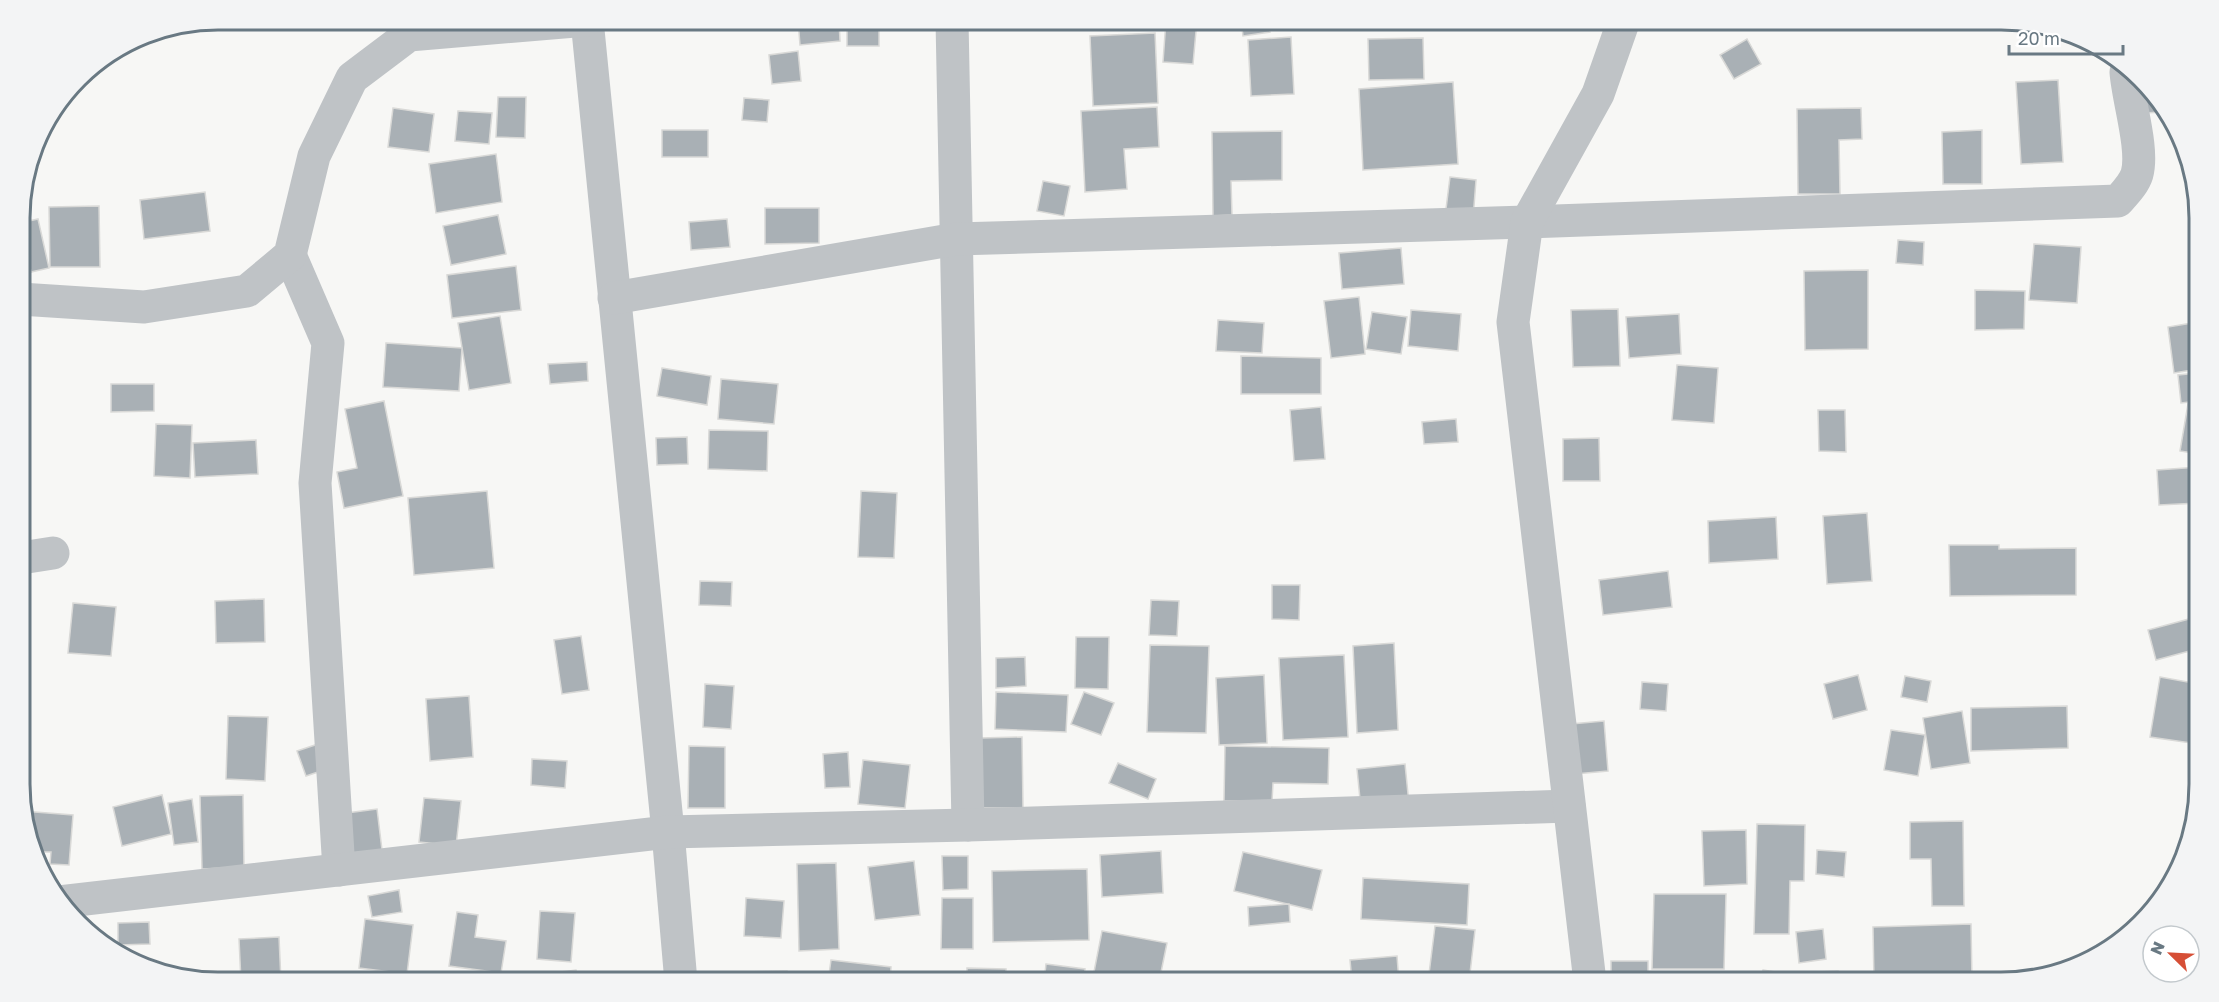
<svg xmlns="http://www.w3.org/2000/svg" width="2219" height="1002" viewBox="0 0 2219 1002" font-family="'Golos Text',sans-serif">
	<rect width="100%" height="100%" fill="#f7f7f5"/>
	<g fill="#a9b0b5" stroke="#d9d9d7" stroke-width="1.5">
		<path d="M 715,20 L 791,20 L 791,23 L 715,25 Z"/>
		<path d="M 798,20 L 839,20 L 840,41 L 800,45 Z"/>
		<rect x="847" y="20" width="32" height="26"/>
		<path d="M 1166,20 L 1197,20 L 1193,64 L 1163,62 Z"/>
		<path d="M 1241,20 L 1268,20 L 1270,32 L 1243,36 Z"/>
		<path d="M 1155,33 L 1158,103 L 1093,106 L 1090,36 Z"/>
		<path d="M 1291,37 L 1294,94 L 1251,96 L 1248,40 Z"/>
		<path d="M 1423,38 L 1424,79 L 1369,80 L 1368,39 Z"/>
		<path d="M 1747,39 L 1761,64 L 1734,79 L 1720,55 Z"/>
		<path d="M 798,51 L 801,81 L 772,84 L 769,55 Z"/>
		<path d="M 2058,80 L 2063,162 L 2021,164 L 2016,82 Z"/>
		<path d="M 1453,82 L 1458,164 L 1363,170 L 1359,89 Z"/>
		<path d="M 2142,85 L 2159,98 L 2165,112 L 2142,113 Z"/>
		<path d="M 498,97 L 526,97 L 525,138 L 496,137 Z"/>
		<path d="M 744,98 L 769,100 L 767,122 L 742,120 Z"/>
		<path d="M 1157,107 L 1159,147 L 1124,149 L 1127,189 L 1085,192 L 1081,111 Z"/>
		<path d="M 393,108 L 434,114 L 429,152 L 388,147 Z"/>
		<path d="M 1861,108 L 1862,139 L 1839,140 L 1840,194 L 1798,194 L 1797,109 Z"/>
		<path d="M 458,111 L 492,113 L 489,144 L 455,141 Z"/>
		<rect x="662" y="130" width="46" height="27"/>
		<path d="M 1982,130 L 1982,184 L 1943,184 L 1942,132 Z"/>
		<path d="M 1282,131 L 1282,180 L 1231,181 L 1232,215 L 1213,216 L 1212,132 Z"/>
		<path d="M 496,154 L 502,202 L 436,213 L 429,164 Z"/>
		<path d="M 1450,177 L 1476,180 L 1473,219 L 1445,217 Z"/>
		<path d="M 1043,181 L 1070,186 L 1064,216 L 1037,211 Z"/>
		<path d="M 205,192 L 210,231 L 144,239 L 140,200 Z"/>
		<path d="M 99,206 L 100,267 L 50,267 L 49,207 Z"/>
		<path d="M 765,208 L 819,208 L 819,243 L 765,244 Z"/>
		<path d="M 498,215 L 506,254 L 451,265 L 443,226 Z"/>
		<path d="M 38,219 L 49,268 L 31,272 L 20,223 Z"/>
		<path d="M 727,219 L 730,247 L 691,250 L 689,222 Z"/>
		<path d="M 1898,240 L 1924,242 L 1923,265 L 1896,263 Z"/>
		<path d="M 2034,244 L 2081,247 L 2077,303 L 2029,300 Z"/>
		<path d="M 1401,248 L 1404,284 L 1342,289 L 1339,253 Z"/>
		<path d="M 516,266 L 521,310 L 452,318 L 447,275 Z"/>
		<path d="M 1868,270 L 1868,349 L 1805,350 L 1804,271 Z"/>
		<path d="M 1975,290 L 2025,291 L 2024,329 L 1975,330 Z"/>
		<path d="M 1359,297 L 1365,354 L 1331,358 L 1324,301 Z"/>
		<path d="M 1618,309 L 1620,366 L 1573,367 L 1571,310 Z"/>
		<path d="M 1411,310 L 1461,314 L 1458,351 L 1408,346 Z"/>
		<path d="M 1372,312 L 1407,317 L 1401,354 L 1366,349 Z"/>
		<path d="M 1679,314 L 1681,354 L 1629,358 L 1626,317 Z"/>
		<path d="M 500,316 L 511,383 L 469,390 L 458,323 Z"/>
		<path d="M 1218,320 L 1264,323 L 1262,353 L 1216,351 Z"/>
		<path d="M 2198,322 L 2198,369 L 2174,373 L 2168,327 Z"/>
		<path d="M 386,343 L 462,348 L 459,391 L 383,387 Z"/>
		<path d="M 1241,356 L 1321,358 L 1321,394 L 1241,394 Z"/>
		<path d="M 587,362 L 588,381 L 550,384 L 548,364 Z"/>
		<path d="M 20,363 L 24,363 L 21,391 L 20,391 Z"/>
		<path d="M 1677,365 L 1718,368 L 1714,423 L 1672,420 Z"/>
		<path d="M 662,368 L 711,376 L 707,405 L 657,396 Z"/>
		<path d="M 2198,373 L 2198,401 L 2181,403 L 2178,375 Z"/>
		<path d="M 721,379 L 778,384 L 774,424 L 718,419 Z"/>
		<path d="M 111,384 L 154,384 L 154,411 L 111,412 Z"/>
		<path d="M 384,401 L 403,496 L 344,508 L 337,472 L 357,468 L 345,409 Z"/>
		<path d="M 2188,404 L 2198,406 L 2199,454 L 2180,451 Z"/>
		<path d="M 1321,407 L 1325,459 L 1294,461 L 1290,410 Z"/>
		<path d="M 1818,410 L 1845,410 L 1846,452 L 1819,451 Z"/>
		<path d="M 1456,419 L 1458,442 L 1424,444 L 1422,422 Z"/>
		<path d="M 156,424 L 192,425 L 190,478 L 154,476 Z"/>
		<path d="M 709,430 L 768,431 L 767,471 L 708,469 Z"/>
		<path d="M 687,437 L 688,464 L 657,465 L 656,438 Z"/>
		<path d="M 1599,438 L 1600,481 L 1563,481 L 1563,439 Z"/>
		<path d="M 256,440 L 258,474 L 195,477 L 193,443 Z"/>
		<path d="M 2199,467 L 2199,503 L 2159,505 L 2157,470 Z"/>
		<path d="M 487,491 L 494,568 L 414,575 L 408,498 Z"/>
		<path d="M 861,491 L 897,493 L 894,558 L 858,557 Z"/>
		<path d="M 1867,513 L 1872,581 L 1827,584 L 1823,516 Z"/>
		<path d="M 1776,517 L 1778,559 L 1709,563 L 1708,521 Z"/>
		<path d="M 1949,545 L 1999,545 L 1999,549 L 2076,548 L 2076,595 L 1950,596 Z"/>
		<path d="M 1668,571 L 1672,607 L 1603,615 L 1599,580 Z"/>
		<path d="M 700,581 L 732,582 L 731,606 L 699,605 Z"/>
		<path d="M 1272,585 L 1300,585 L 1299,620 L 1272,619 Z"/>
		<path d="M 264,599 L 265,642 L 216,643 L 215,601 Z"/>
		<path d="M 1151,600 L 1179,601 L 1177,636 L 1149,635 Z"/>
		<path d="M 73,603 L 116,607 L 111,656 L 68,653 Z"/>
		<path d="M 2189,619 L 2197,649 L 2156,660 L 2148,630 Z"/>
		<path d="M 581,636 L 589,690 L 562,694 L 554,640 Z"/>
		<path d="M 1076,637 L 1109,637 L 1108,689 L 1075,688 Z"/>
		<path d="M 1394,643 L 1398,730 L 1357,733 L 1353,646 Z"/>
		<path d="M 1150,645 L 1209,646 L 1206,733 L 1147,732 Z"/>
		<path d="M 1344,655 L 1348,737 L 1283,740 L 1279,658 Z"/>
		<path d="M 1025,657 L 1026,686 L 996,688 L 996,658 Z"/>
		<path d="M 1264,675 L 1267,743 L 1219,745 L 1216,678 Z"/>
		<path d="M 1858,675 L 1867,710 L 1833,719 L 1824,684 Z"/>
		<path d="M 1905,676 L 1931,681 L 1927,702 L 1901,697 Z"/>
		<path d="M 2160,677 L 2199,684 L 2191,743 L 2150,737 Z"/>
		<path d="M 1642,682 L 1668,684 L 1666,711 L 1640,709 Z"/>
		<path d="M 705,684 L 734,686 L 731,729 L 703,727 Z"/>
		<path d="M 996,692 L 1068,695 L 1066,732 L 995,729 Z"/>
		<path d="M 1084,692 L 1114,703 L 1101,735 L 1071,724 Z"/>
		<path d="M 469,696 L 473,757 L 430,761 L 426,699 Z"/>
		<path d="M 2067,706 L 2068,748 L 1971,751 L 1971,708 Z"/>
		<path d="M 1962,711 L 1970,763 L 1931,769 L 1923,718 Z"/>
		<path d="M 228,716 L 268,717 L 265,781 L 226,779 Z"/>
		<path d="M 1604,721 L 1608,771 L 1575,774 L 1571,724 Z"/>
		<path d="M 1891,730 L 1925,735 L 1918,776 L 1884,770 Z"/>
		<path d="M 1022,737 L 1023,808 L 982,808 L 981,738 Z"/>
		<path d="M 336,738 L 345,763 L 306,776 L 297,751 Z"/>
		<path d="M 689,746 L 725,747 L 725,808 L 688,808 Z"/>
		<path d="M 1225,746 L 1329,748 L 1328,784 L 1273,783 L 1272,801 L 1224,801 Z"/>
		<path d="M 848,752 L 850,787 L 825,788 L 823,754 Z"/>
		<path d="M 532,759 L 567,761 L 565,788 L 531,785 Z"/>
		<path d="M 863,760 L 910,765 L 905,808 L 858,804 Z"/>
		<path d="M 1118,763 L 1156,779 L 1148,799 L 1109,783 Z"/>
		<path d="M 1405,764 L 1409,804 L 1361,809 L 1357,769 Z"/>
		<path d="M 162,795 L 171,834 L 122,846 L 113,807 Z"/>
		<path d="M 243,795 L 244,867 L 202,869 L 200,796 Z"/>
		<path d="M 424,798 L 461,801 L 456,846 L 419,842 Z"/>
		<path d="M 192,799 L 198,842 L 174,845 L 168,803 Z"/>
		<path d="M 377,809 L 382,850 L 344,854 L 339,814 Z"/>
		<path d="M 22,811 L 73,815 L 69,865 L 50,864 L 51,852 L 39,852 Z"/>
		<path d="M 1963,821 L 1964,906 L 1932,906 L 1931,859 L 1910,859 L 1910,822 Z"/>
		<path d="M 1757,824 L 1805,825 L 1804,881 L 1790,881 L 1789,934 L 1754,934 Z"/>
		<path d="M 1746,830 L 1747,884 L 1704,886 L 1702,831 Z"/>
		<path d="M 1817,850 L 1846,852 L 1844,877 L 1816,874 Z"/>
		<path d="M 1161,851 L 1163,893 L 1102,897 L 1100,855 Z"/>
		<path d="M 1243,852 L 1322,870 L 1312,910 L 1234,891 Z"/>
		<path d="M 942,856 L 968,856 L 968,889 L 943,890 Z"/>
		<path d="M 914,861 L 920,915 L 875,920 L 868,867 Z"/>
		<path d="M 836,863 L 839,949 L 799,951 L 797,864 Z"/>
		<path d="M 1087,869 L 1089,940 L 993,942 L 992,871 Z"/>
		<path d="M 1363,878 L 1469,884 L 1467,925 L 1361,919 Z"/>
		<path d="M 399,890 L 402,912 L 372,917 L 368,896 Z"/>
		<path d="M 1654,894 L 1726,894 L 1724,969 L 1652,969 Z"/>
		<path d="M 746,898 L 784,901 L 781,938 L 744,936 Z"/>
		<path d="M 942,898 L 973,898 L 973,949 L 941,949 Z"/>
		<path d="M 1289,904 L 1290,922 L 1249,926 L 1248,907 Z"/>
		<path d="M 540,911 L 575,913 L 571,962 L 537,959 Z"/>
		<path d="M 457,912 L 478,915 L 475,937 L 506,941 L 501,973 L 449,966 Z"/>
		<path d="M 365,919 L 413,925 L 407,974 L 359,968 Z"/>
		<path d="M 149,922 L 150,944 L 118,945 L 118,923 Z"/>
		<path d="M 1971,924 L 1972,982 L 1874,982 L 1873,927 Z"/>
		<path d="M 1435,926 L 1475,930 L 1469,982 L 1428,982 Z"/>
		<path d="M 1823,929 L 1826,959 L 1799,963 L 1796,932 Z"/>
		<path d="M 1102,931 L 1167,943 L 1159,982 L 1092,982 Z"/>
		<path d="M 279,937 L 281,982 L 241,982 L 239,939 Z"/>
		<path d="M 1397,956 L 1399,982 L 1352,982 L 1350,960 Z"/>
		<path d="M 831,960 L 891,967 L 890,982 L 828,982 Z"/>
		<rect x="1611" y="961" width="37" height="21"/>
		<path d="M 1046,964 L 1085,969 L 1083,982 L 1044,982 Z"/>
		<path d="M 967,968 L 1006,969 L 1006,982 L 967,982 Z"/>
		<path d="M 576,970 L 578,982 L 479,982 Z"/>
		<path d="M 1763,970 L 1794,975 L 1792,982 L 1761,982 Z"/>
		<path d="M 787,971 L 787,982 L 742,982 L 742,972 Z"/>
		<path d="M 1838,971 L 1838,982 L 1795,982 L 1795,973 Z"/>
	</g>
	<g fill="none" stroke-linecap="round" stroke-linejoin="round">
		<g stroke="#bfc3c6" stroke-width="33">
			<path d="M 587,20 L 668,832 L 681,982"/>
			<path d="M 952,20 L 968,825"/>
			<path d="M 290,255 L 328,343 L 315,483 L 339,870"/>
			<path d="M 614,298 L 956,239 L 1527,222 L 2118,201 C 2125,193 2134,184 2137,174 C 2144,149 2128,100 2126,72"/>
			<path d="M 20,299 L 144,307 L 247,291 L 290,255 L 314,156 L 352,78 L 409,35 L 587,20"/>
			<path d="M 21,558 L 53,553"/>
			<path d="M 59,902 L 668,832 L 968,825 L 1569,806"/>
			<path d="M 1590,982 L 1513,322 L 1527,222 L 1598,94 L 1624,20"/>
		</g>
	</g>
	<path d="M0 0H2219V1002H0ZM218 30H2001A188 188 0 0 1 2189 218V784A188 188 0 0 1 2001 972H218A188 188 0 0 1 30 784V218A188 188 0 0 1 218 30Z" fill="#f3f4f5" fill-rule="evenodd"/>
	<path fill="none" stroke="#697983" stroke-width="3" d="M218 30H2001A188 188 0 0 1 2189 218V784A188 188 0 0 1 2001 972H218A188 188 0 0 1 30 784V218A188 188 0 0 1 218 30Z"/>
	<g transform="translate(2171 954) rotate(294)"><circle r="28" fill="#ffffff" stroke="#c3c9cd" stroke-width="1.5"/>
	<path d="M0-4.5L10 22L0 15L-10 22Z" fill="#d64f36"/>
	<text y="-9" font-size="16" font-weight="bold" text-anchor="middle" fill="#697983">N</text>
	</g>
	<path d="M2009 45v9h114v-9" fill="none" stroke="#697983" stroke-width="3"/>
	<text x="2018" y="45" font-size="18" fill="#697983" stroke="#ffffff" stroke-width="4.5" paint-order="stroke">20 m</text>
</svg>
